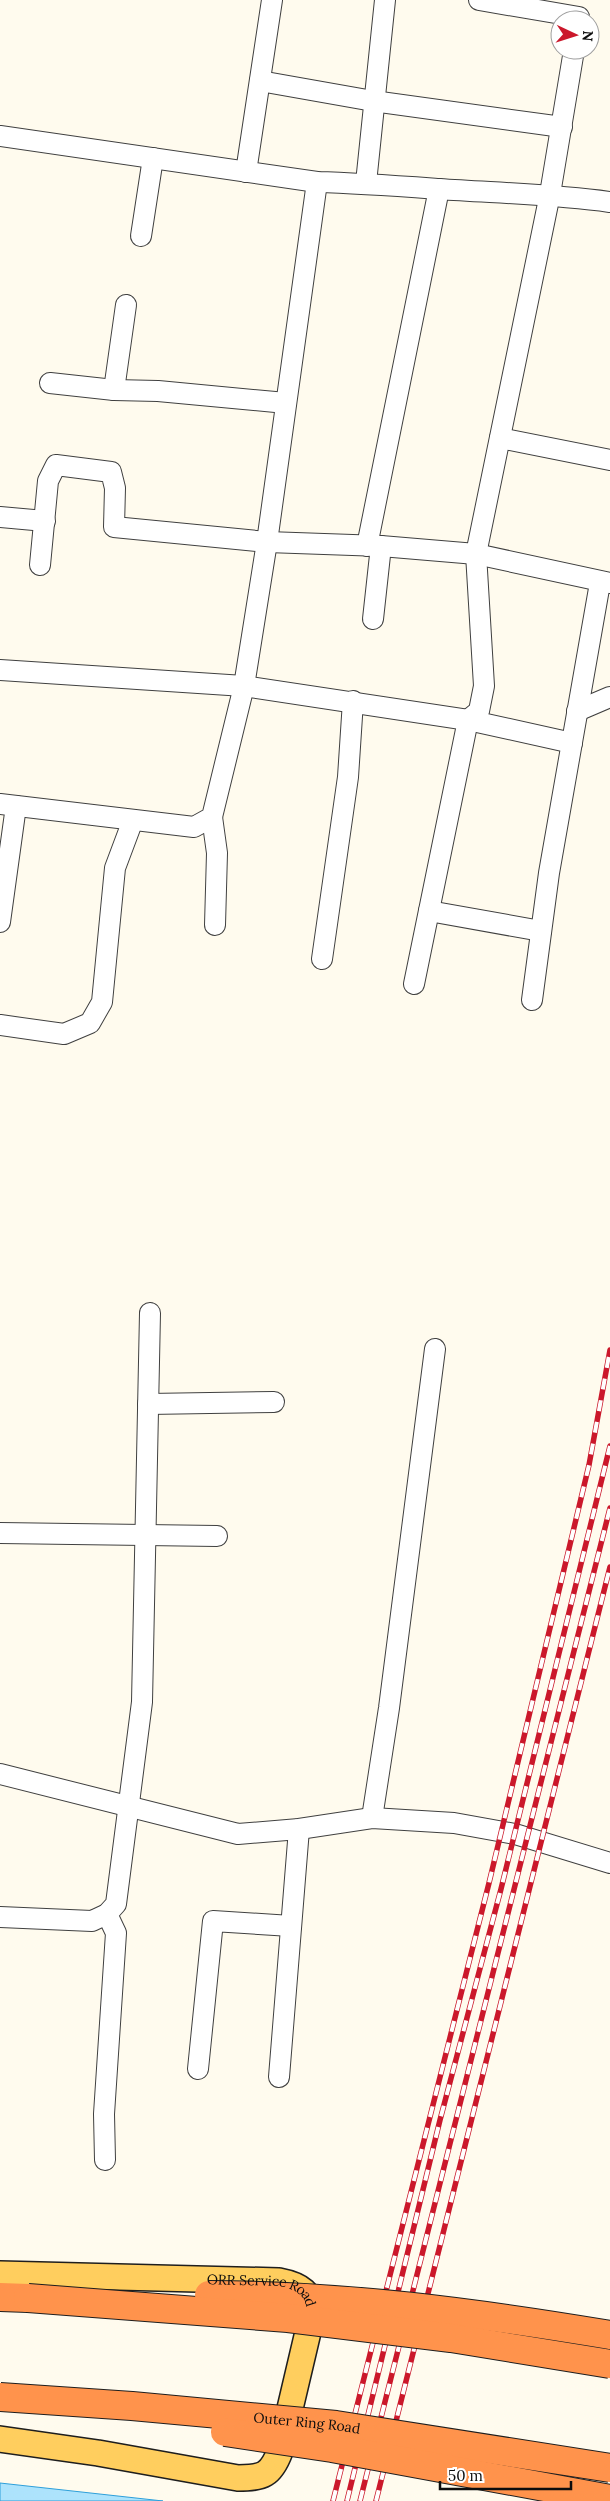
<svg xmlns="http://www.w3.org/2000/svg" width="610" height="2501" viewBox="0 0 610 2501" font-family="Lora,serif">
	<rect width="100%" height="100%" fill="#fffbee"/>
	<path fill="#ade3fc" stroke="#2d9fda" d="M 0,2483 L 163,2501 L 0,2501 Z"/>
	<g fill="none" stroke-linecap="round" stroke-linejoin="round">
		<defs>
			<g id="minor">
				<path d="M 479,0 L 579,17"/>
				<path d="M 260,81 L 373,101 L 562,127"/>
				<path d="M 0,136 L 317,182 C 358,183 398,186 439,189 C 496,193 552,194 610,202"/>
				<path d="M 246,172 L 272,0"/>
				<path d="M 366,183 L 385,0"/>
				<path d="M 141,236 L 153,158"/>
				<path d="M 50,383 L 114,390 L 158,391 L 286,403"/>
				<path d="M 114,390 L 126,305"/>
				<path d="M 500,438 L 610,460"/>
				<path d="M 0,517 L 45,521"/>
				<path d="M 367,546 L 439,189"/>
				<path d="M 40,565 L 48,481 L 56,465 L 111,472 L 115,488 L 114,527 L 267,542 L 381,546 L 476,554 L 610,583"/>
				<path d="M 373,619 L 381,546"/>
				<path d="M 0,670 L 244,686 L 468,720 L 572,743"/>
				<path d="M 577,711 L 610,697"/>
				<path d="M 0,804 L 194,827 L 212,817 L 244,686 L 267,542 L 317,182"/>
				<path d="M 212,817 L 217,853 L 215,925"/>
				<path d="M 429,911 L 541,931"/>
				<path d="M 0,922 L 16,806"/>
				<path d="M 322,959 L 348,777 L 353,701"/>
				<path d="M 414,984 L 468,720 L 479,711 L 484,686 L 476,554 L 550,194 L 574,50"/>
				<path d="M 532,1000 L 549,873 L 600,583"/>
				<path d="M 0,1025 L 64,1034 L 90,1023 L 102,1002 L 115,868 L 133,820"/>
				<path d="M 148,1404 L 274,1402"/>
				<path d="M 0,1533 L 217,1536"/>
				<path d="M 0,1774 L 238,1834 L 299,1829 L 372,1818 L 454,1823 L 515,1834 L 610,1863"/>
				<path d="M 372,1818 L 389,1708 L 435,1349"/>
				<path d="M 0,1917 L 92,1921 L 107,1914 L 116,1904 L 142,1702 L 150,1313"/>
				<path d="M 198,2069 L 213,1921 L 291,1926"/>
				<path d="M 279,2077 L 299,1829"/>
				<path d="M 105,2160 L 104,2114 L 116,1933 L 107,1914"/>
			</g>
			<g id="major">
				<path id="s1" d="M 0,2274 L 279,2281 C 300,2285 312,2292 312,2315 L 280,2451 C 271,2475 263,2478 238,2478 L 98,2453 L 0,2439"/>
			</g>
			<path id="highway" d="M 0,2297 L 28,2298"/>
		</defs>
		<use href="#minor" stroke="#404040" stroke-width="22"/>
		<use href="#major" stroke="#1e1e1e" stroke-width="28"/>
		<use href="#highway" stroke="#1e1e1e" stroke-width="30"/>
		<use href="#minor" stroke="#fff" stroke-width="20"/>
		<use href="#major" stroke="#ffce5e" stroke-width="25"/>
		<use href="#highway" stroke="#ff934c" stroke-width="28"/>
		<defs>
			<g id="rail">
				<path d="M 333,2501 L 489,1883 L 589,1465 L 610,1350"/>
				<path d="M 347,2501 L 440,2120 L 501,1889 L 610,1446"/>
				<path d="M 360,2501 L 610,1508"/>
				<path d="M 376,2501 L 610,1567"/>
			</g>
		</defs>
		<use href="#rail" stroke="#cb182b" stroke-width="5.5"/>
		<use href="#rail" stroke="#fff" stroke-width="4" stroke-dasharray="11" stroke-linecap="butt"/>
		<defs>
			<g id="highway-bridge">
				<path d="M 209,2295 C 343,2295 478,2313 610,2335"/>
				<path d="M 28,2298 L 288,2318 L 451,2338 L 610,2364"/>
				<path id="s2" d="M 0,2397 L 132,2406 L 336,2425 L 610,2468"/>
				<path d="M 225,2432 L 332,2448 L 610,2499"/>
			</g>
		</defs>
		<use href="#highway-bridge" stroke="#1e1e1e" stroke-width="30" stroke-linecap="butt"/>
		<use href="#highway-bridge" stroke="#ff934c" stroke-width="28"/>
	</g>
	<g text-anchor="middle" stroke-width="5" stroke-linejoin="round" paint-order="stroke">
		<g font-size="14" fill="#0d0d0d" stroke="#fff">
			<text dy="5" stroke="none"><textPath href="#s1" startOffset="265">ORR Service Road</textPath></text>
			<text dy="5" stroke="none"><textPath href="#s2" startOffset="308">Outer Ring Road</textPath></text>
		</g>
	</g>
	<g transform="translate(575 35) rotate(94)"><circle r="24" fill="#ffffff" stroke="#9e9e9e"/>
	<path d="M0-4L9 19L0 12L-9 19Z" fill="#cb182b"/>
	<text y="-8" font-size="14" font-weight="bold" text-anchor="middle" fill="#0d0d0d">N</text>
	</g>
	<path d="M440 2481v8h131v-8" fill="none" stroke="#0d0d0d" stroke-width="2.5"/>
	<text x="448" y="2481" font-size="15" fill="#0d0d0d" stroke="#ffffff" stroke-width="4" paint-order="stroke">50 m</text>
</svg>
